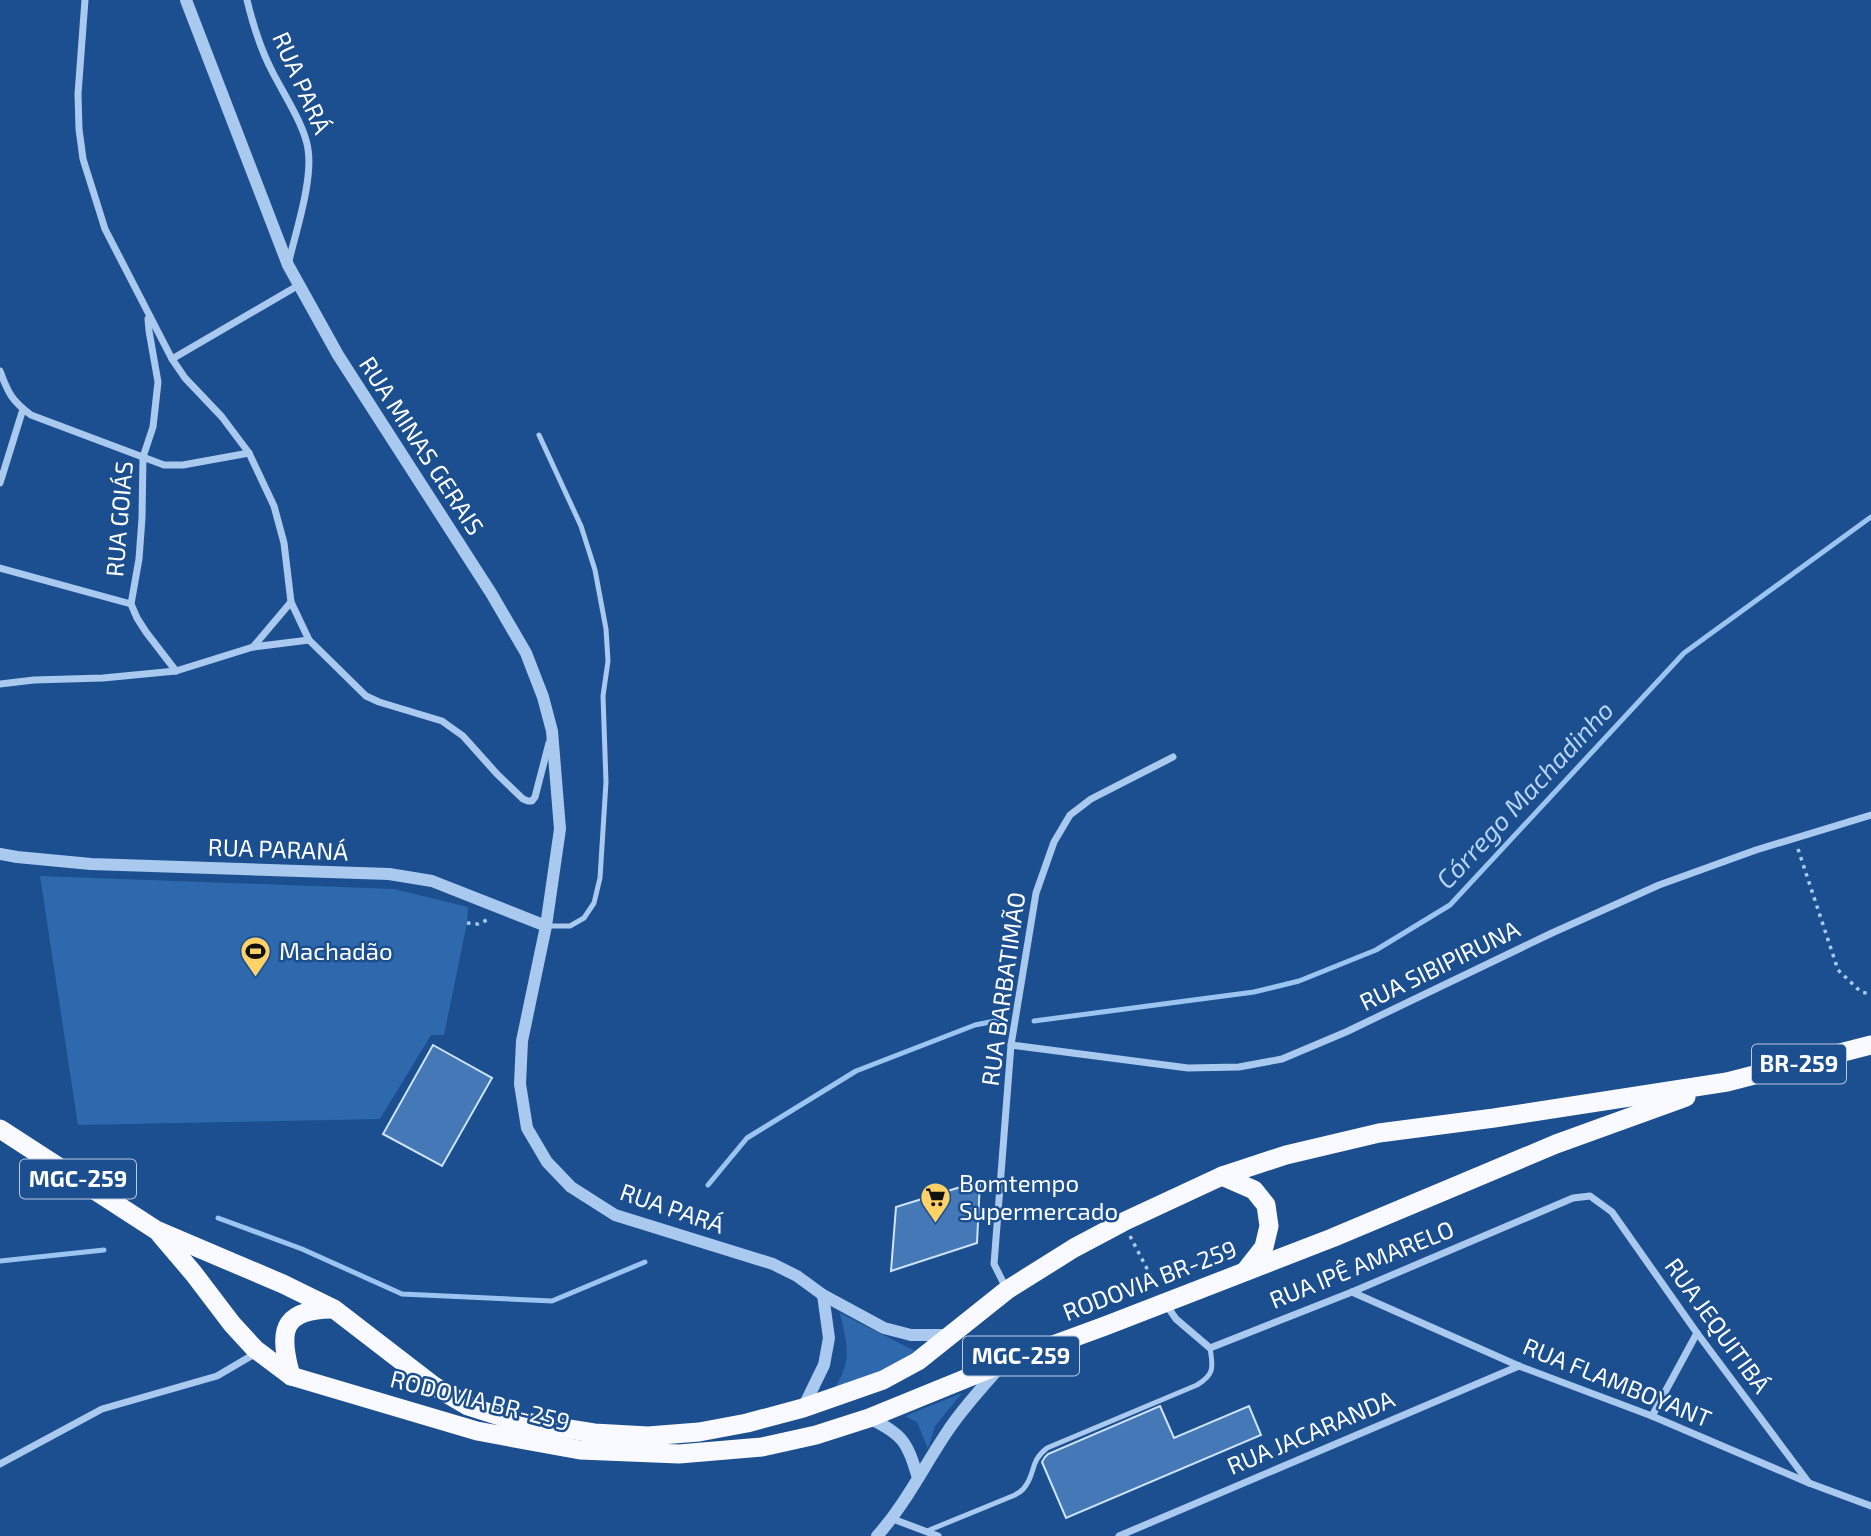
<svg xmlns="http://www.w3.org/2000/svg" width="1871" height="1536" viewBox="0 0 1871 1536" font-family="'Exo 2',sans-serif">
	<rect width="100%" height="100%" fill="#1b4f8f"/>
	<g fill="#2e69ad">
		<path d="M 40,876 L 394,889 L 468,907 L 467,923 L 444,1035 L 431,1035 L 380,1119 L 78,1125 Z"/>
		<path d="M 840,1313 L 915,1351 L 875,1375 L 835,1388 C 853,1358 847,1345 840,1313 Z"/>
		<path d="M 962,1393 L 935,1426 L 928,1449 L 917,1422 L 905,1416 Z"/>
	</g>
	<g fill="none" stroke-linecap="round" stroke-linejoin="round">
		<g stroke="#9cc4f0" stroke-width="5">
			<path d="M 1034,1021 L 1254,992 L 1299,981 L 1376,950 L 1450,905 L 1684,653 L 1871,517"/>
			<path d="M 708,1185 L 747,1138 L 856,1071 L 975,1025 L 1000,1020"/>
			<path d="M 218,1218 L 302,1249 L 402,1294 L 552,1301 L 645,1262"/>
			<path d="M 0,1261 L 104,1250"/>
		</g>
	</g>
	<g fill="#4478b7" stroke="#cfe3fa" stroke-width="2">
		<path d="M 433,1045 L 492,1078 L 442,1166 L 383,1134 Z"/>
		<path d="M 980,1181 L 977,1243 L 891,1271 L 896,1207 Z"/>
		<path d="M 1160,1406 L 1174,1438 L 1249,1406 L 1261,1435 L 1066,1518 L 1042,1462 L 1045,1457 L 1048,1454 Z"/>
	</g>
	<g fill="none" stroke-linecap="round" stroke-linejoin="round">
		<g stroke="#a9c9ee" stroke-width="3.5" stroke-dasharray="3.5 5" stroke-linecap="butt">
			<path d="M 1798,849 L 1838,970 L 1861,992 L 1871,994"/>
			<path d="M 467,923 L 478,924 L 489,919"/>
			<path d="M 1130,1236 L 1157,1288"/>
		</g>
		<g stroke="#a9c9ee" stroke-width="5">
			<path d="M 539,435 L 581,526 L 595,570 L 606,629 L 608,661 L 603,696 L 606,782 L 600,878 L 594,903 L 584,918 L 570,926 L 546,926"/>
			<path d="M 927,1531 L 1015,1495 C 1018,1493 1022,1491 1024,1488 C 1036,1474 1029,1462 1047,1448 L 1197,1385 C 1215,1374 1213,1367 1210,1348"/>
		</g>
		<g stroke="#a9c9ee" stroke-width="7">
			<path d="M 85,0 L 78,94 L 79,129 L 83,159 L 105,229 L 172,359 L 185,378 L 222,417 L 249,453 L 274,506 L 284,543 L 291,602 L 309,640 L 366,696 L 379,702 L 442,721 L 463,736 L 497,774 L 523,799 L 528,801 L 532,801 L 535,797 L 549,743"/>
			<path d="M 247,0 C 253,25 260,48 272,71 C 283,93 305,126 308,149 C 313,180 296,231 289,261"/>
			<path d="M 148,319 L 149,331 L 158,382 L 153,427 L 143,457 L 142,518 L 139,559 L 131,604 L 137,618 L 146,632 L 176,671"/>
			<path d="M 172,359 L 299,285"/>
			<path d="M 0,371 C 8,393 12,401 31,415 L 164,465 L 183,465 L 249,453"/>
			<path d="M 0,483 L 23,409"/>
			<path d="M 0,568 L 131,604"/>
			<path d="M 253,647 L 291,602"/>
			<path d="M 0,684 L 34,680 L 103,678 L 176,671 L 253,647 L 309,640"/>
			<path d="M 1011,1045 L 1188,1068 L 1239,1067 L 1282,1059 L 1346,1032 L 1552,933 L 1659,885 L 1756,850 L 1871,815"/>
			<path d="M 1006,1288 L 994,1264 L 1011,1045 L 1036,893 L 1054,842 L 1070,815 L 1091,799 L 1173,757"/>
			<path d="M 1352,1292 L 1519,1366 L 1652,1416 L 1809,1483 L 1871,1506"/>
			<path d="M 1165,1303 L 1176,1319 L 1210,1348 L 1352,1292 L 1573,1198 L 1590,1196 L 1612,1212 L 1697,1333 L 1809,1483"/>
			<path d="M 1652,1416 L 1697,1333"/>
			<path d="M 0,1464 L 102,1409 L 217,1376 L 258,1352"/>
			<path d="M 893,1519 L 938,1536"/>
			<path d="M 1119,1536 L 1519,1366"/>
		</g>
		<g stroke="#a9c9ee" stroke-width="12">
			<path d="M 186,0 L 288,265 L 338,355 L 491,593 L 526,653 L 543,697 L 552,731 L 560,829 L 546,926 L 522,1041 L 520,1084 L 527,1128 L 547,1162 L 571,1187 L 615,1215 L 773,1264 L 797,1276 L 823,1295 L 884,1328 L 911,1335 L 951,1335"/>
			<path d="M 0,854 L 17,857 L 91,864 L 389,874 L 432,881 L 546,926"/>
			<path d="M 803,1408 L 824,1365 L 829,1338 L 823,1295"/>
			<path d="M 869,1418 C 904,1435 907,1442 918,1478"/>
			<path d="M 877,1536 C 905,1505 924,1466 947,1432 C 962,1409 981,1389 999,1368"/>
		</g>
		<g stroke="#f8faff" stroke-width="19">
			<path d="M 0,1129 L 156,1230 L 283,1284 L 334,1309 L 434,1386 L 468,1406 L 512,1420 L 594,1433 L 648,1436 L 699,1432 L 747,1423 L 803,1408 L 883,1380 L 918,1361 L 1007,1290 L 1074,1248 L 1123,1222 L 1222,1176 L 1286,1155 L 1379,1133 L 1494,1118 L 1727,1082 L 1871,1045"/>
			<path d="M 1222,1176 L 1254,1190 L 1266,1205 L 1269,1226 L 1264,1247 L 1246,1270"/>
			<path d="M 160,1234 L 194,1274 L 232,1324 L 255,1349 L 291,1376 L 477,1431 L 580,1450 L 679,1454 L 762,1447 L 816,1435 L 869,1418 L 1004,1363 L 1105,1326 L 1332,1238 L 1556,1144 L 1686,1097"/>
			<path d="M 291,1376 C 279,1333 280,1310 331,1309"/>
		</g>
	</g>
	<defs>
		<symbol id="stadium-pin" viewBox="-11 -11 22 30"><path d="M0 17L-7.5 6A9.5 9.5 0 1 1 7.5 6Z" fill="#ffd166" stroke="#1b4f8f"/><path d="M0-5a6.5 5 0 1 0 0 10a6.5 5 0 1 0 0-10ZM-3.5-1.8h7v3.6h-7Z" fill="#111"/></symbol>
		<symbol id="supermarket-pin" viewBox="-11 -11 22 30"><path d="M0 17L-7.5 6A9.5 9.5 0 1 1 7.5 6Z" fill="#ffd166" stroke="#1b4f8f"/><path d="M-6-5.5h2.5l.6 2H6L4.5 2H-2.5L-4.4-4H-6ZM-1.5 3.2a1.3 1.3 0 1 0 .1 0ZM3 3.2a1.3 1.3 0 1 0 .1 0Z" fill="#111"/></symbol>
	</defs>
	<g fill-rule="evenodd">
		<use href="#stadium-pin" x="238" y="934" width="35" height="47"/>
		<use href="#supermarket-pin" x="918" y="1180" width="35" height="47"/>
	</g>
	<g text-anchor="middle" stroke-width="5" stroke-linejoin="round" paint-order="stroke">
		<g fill="#1b4f8f" stroke="#bbcadd" stroke-width="2">
			<rect x="1752" y="1044.5" width="94" height="39" rx="5"/>
			<rect x="20" y="1159.5" width="116" height="39" rx="5"/>
			<rect x="963" y="1336.5" width="116" height="39" rx="5"/>
		</g>
		<g font-size="23" font-weight="bold" fill="#fff">
			<text x="1799" y="1072">BR-259</text>
			<text x="78" y="1187">MGC-259</text>
			<text x="1021" y="1364">MGC-259</text>
		</g>
		<g font-size="24" fill="#fff" stroke="#1b4f8f">
			<text transform="translate(301 83) rotate(66)" y="8">RUA PARÁ</text>
			<text transform="translate(421 446) rotate(57)" y="8">RUA MINAS GERAIS</text>
			<text transform="translate(120 519) rotate(-85)" y="8">RUA GOIÁS</text>
			<text transform="translate(278 850) rotate(2)" y="8">RUA PARANÁ</text>
			<text transform="translate(1440 966) rotate(-26)" y="8">RUA SIBIPIRUNA</text>
			<text transform="translate(1004 989) rotate(-82)" y="8">RUA BARBATIMÃO</text>
			<text transform="translate(672 1209) rotate(19)" y="8">RUA PARÁ</text>
			<text transform="translate(1362 1265) rotate(-22)" y="8">RUA IPÊ AMARELO</text>
			<text transform="translate(1150 1281) rotate(-21)" y="8">RODOVIA BR-259</text>
			<text transform="translate(1717 1326) rotate(54)" y="8">RUA JEQUITIBÁ</text>
			<text transform="translate(1617 1383) rotate(22)" y="8">RUA FLAMBOYANT</text>
			<text transform="translate(480 1401) rotate(14)" y="8">RODOVIA BR-259</text>
			<text transform="translate(1311 1433) rotate(-23)" y="8">RUA JACARANDA</text>
		</g>
		<g font-size="24" fill="#fff" stroke="#1b4f8f" text-anchor="start">
			<text x="279" y="960">Machadão</text>
			<text x="959" y="1192">Bomtempo<tspan x="959" dy="28">Supermercado</tspan></text>
		</g>
		<g font-size="26" font-style="italic" fill="#b5d3f5" stroke="#1b4f8f">
			<text transform="translate(1525 795) rotate(-47)" y="9">Córrego Machadinho</text>
		</g>
	</g>
</svg>
